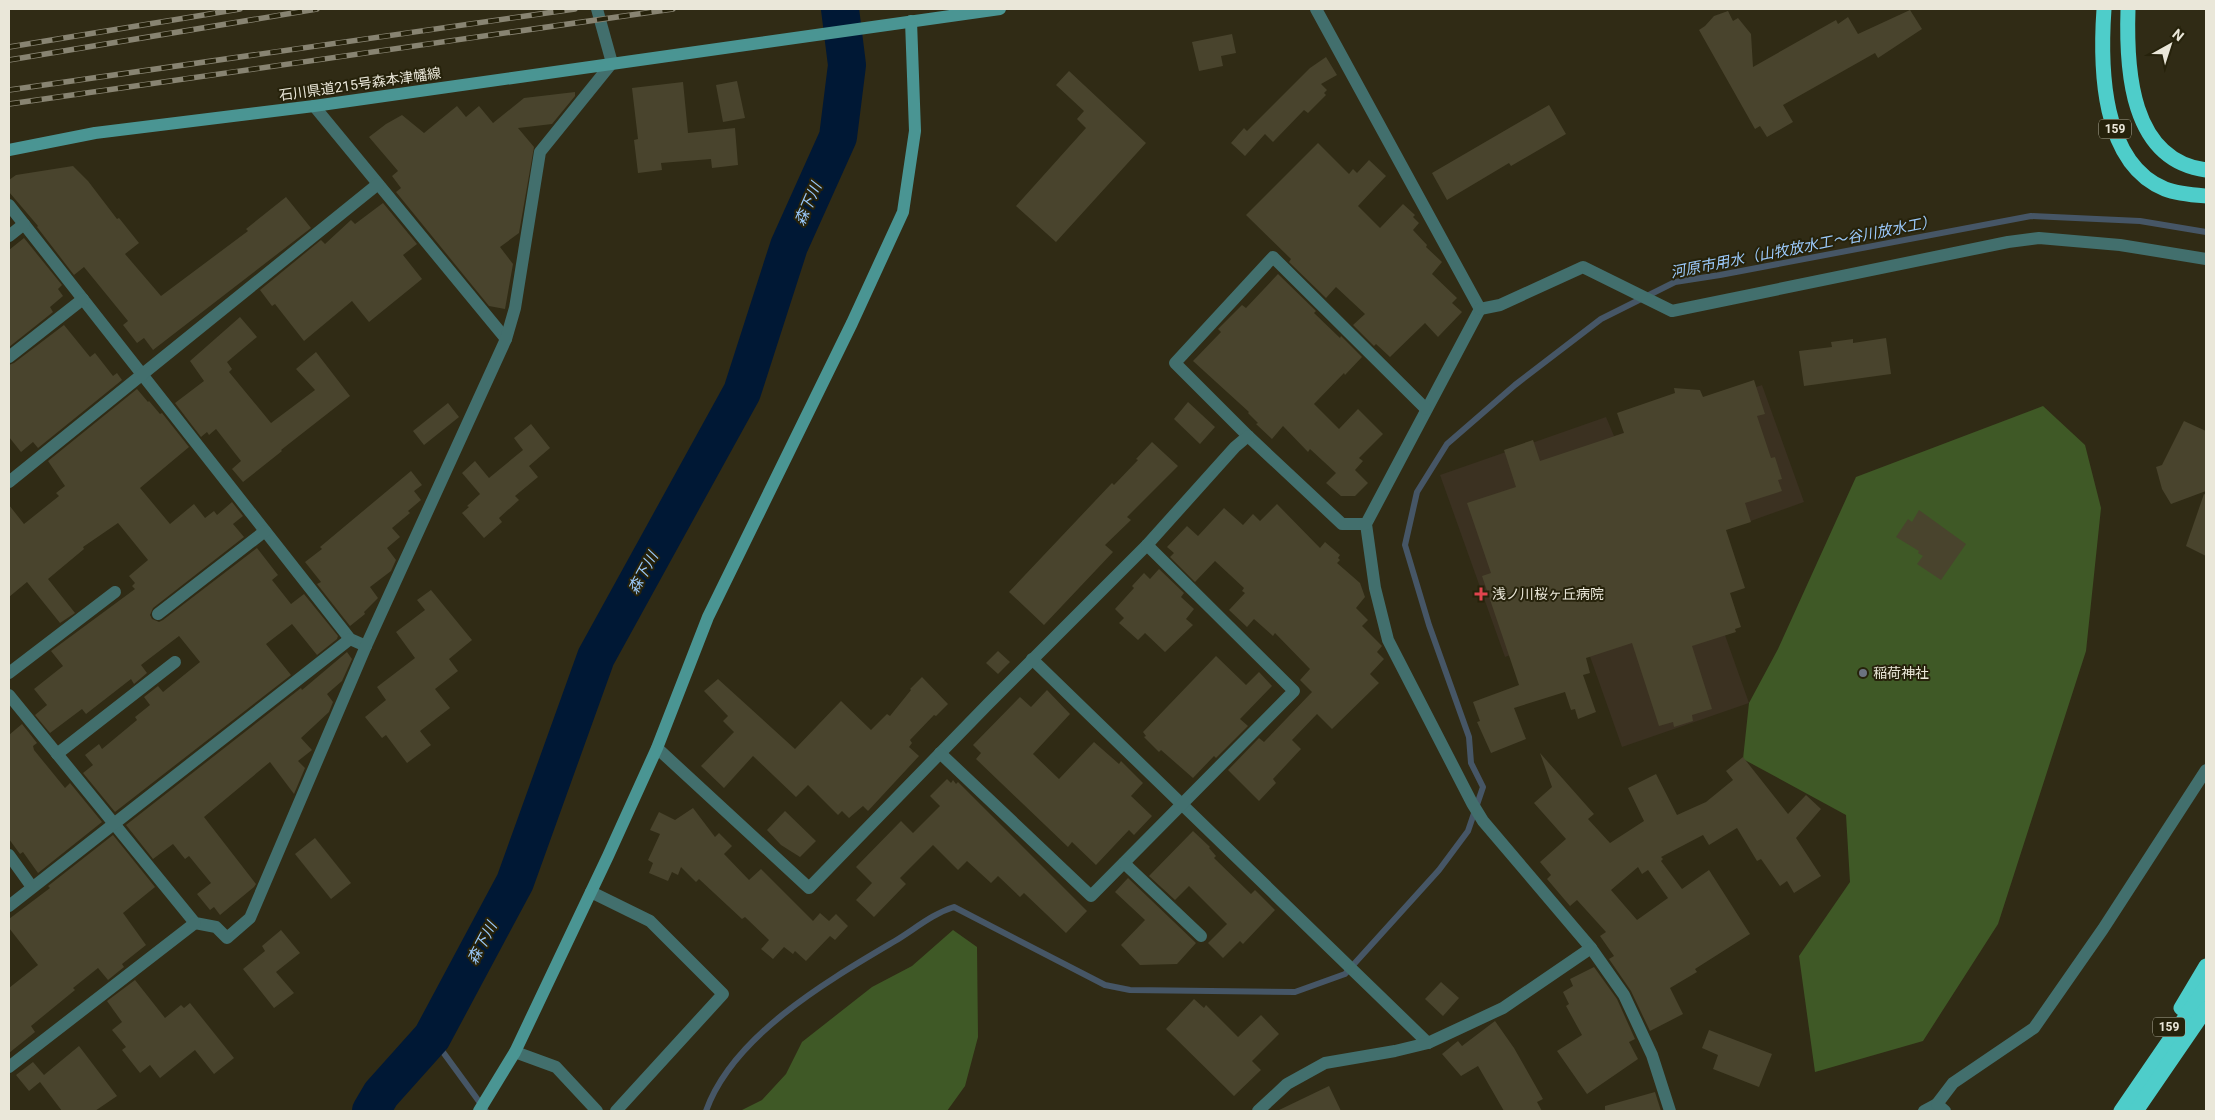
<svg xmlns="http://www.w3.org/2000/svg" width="2215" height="1120" viewBox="0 0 2215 1120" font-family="Roboto,'Noto Sans JP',sans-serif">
	<rect width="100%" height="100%" fill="#302b15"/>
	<path fill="#3b3121" d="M 1762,385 L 1804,502 L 1692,542 L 1749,703 L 1622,747 L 1581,631 L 1505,657 L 1440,475 L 1606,417 L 1614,436 Z"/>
	<g fill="#3f5926">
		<path d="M 2043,406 L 2085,445 L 2101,508 L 2086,651 L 1998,924 L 1923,1041 L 1815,1072 L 1799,956 L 1850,882 L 1846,815 L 1743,759 L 1749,703 L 1778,649 L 1856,477 Z"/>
		<path d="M 953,930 L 977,947 L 978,1037 L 965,1086 L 947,1111 L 740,1111 L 762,1100 L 786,1074 L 802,1042 L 872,987 L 912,966 Z"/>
	</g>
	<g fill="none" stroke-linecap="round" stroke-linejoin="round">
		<g stroke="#465666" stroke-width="6">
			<path d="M 432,1037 L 486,1111"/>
			<path d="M 706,1111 C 733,1035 829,980 895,941 C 915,929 932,914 954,907 L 1105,985 L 1130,990 L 1295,992 L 1345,974 L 1439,870 L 1468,831 L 1483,787 L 1471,763 L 1469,737 L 1429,625 L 1405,545 L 1417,492 L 1447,444 L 1515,385 L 1601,319 L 1675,282 L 1720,275 L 2031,216 L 2140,221 L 2206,232"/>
		</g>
		<path stroke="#001835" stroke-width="38" d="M 371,1111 L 381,1094 L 432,1037 L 515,882 L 596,657 L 742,392 L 789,246 L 838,137 L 847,65 L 840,9"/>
	</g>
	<g fill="#49442d" fill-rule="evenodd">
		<path d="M 1910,10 L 1922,29 L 1878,58 L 1875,53 L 1783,105 L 1793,122 L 1767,137 L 1760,126 L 1755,129 L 1699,30 L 1705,26 L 1714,16 L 1728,11 L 1733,21 L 1738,18 L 1751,34 L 1753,67 L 1836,20 L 1838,24 L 1848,17 L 1858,34 Z"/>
		<path d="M 1232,34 L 1236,53 L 1221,56 L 1223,66 L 1199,71 L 1192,42 Z"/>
		<path d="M 1326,57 L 1337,75 L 1321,84 L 1327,90 L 1324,93 L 1326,95 L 1308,113 L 1304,110 L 1273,142 L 1265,134 L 1245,156 L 1231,143 L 1244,128 L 1247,131 L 1310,68 Z"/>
		<path d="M 1069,71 L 1146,143 L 1056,242 L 1016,206 L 1086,128 L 1077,119 L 1084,111 L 1056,85 Z"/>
		<path d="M 737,81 L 745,118 L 723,122 L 716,85 Z"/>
		<path d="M 683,82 L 688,133 L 735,128 L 738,165 L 712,168 L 711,159 L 661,163 L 662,170 L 638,173 L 634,140 L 638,139 L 632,88 Z"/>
		<path d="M 575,92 L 575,96 L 552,124 L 518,128 L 534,147 L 519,233 L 500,247 L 513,264 L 505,309 L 489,306 L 396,192 L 401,188 L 392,176 L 398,171 L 369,137 L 386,124 L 402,115 L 424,133 L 457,106 L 466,117 L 479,106 L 493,123 L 524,98 Z"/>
		<path d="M 1549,105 L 1566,134 L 1511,166 L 1509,163 L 1447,200 L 1432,173 Z"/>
		<path d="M 1318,143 L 1349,174 L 1353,169 L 1357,173 L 1369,160 L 1386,176 L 1358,206 L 1380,228 L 1403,204 L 1415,215 L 1413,217 L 1419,223 L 1413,230 L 1427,245 L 1426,247 L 1442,262 L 1432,274 L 1457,298 L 1452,303 L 1462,312 L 1438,337 L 1425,323 L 1390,357 L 1376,344 L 1374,346 L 1353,325 L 1365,314 L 1336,287 L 1326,298 L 1289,262 L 1291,259 L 1246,215 Z"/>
		<path d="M 73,166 L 88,181 L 117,219 L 119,218 L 139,243 L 125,254 L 161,296 L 248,231 L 246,229 L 286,197 L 311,228 L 153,350 L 144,338 L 137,343 L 123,325 L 128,321 L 84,267 L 74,275 L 37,227 L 38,226 L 9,192 L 9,180 L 16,175 Z"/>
		<path d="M 383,203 L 417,244 L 403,255 L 422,279 L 369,322 L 352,301 L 304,341 L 275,304 L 272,306 L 260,290 L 321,240 L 325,244 L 351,220 L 355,224 Z"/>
		<path d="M 24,238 L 62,285 L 58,289 L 63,296 L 50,307 L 53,312 L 9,347 L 9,250 Z"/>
		<path d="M 1278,274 L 1316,311 L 1314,313 L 1340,338 L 1341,336 L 1362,357 L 1345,375 L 1344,373 L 1314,404 L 1339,429 L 1358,409 L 1383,434 L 1359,458 L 1363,461 L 1355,470 L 1368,483 L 1355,496 L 1341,496 L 1326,483 L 1336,473 L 1310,449 L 1308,452 L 1283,426 L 1272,439 L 1256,424 L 1258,423 L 1248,413 L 1249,412 L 1193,361 L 1221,332 L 1218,329 L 1242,305 L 1246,308 Z"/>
		<path d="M 240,317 L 257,337 L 227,362 L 232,369 L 229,372 L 271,423 L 315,390 L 296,369 L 316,352 L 350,396 L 281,450 L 282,451 L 243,482 L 232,469 L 241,461 L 216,429 L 209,435 L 207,432 L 201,437 L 175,403 L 204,381 L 190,361 Z"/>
		<path d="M 64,325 L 90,357 L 95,353 L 113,376 L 117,373 L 122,380 L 38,448 L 33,442 L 21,452 L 9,437 L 9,365 L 14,363 Z"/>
		<path d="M 1886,338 L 1891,374 L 1804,386 L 1799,351 L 1832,347 L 1831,342 L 1853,339 L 1853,343 Z"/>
		<path d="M 1754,380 L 1765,414 L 1757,416 L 1771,458 L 1775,457 L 1782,479 L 1778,480 L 1782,491 L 1745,503 L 1751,522 L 1726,530 L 1745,588 L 1730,593 L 1741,627 L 1735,629 L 1736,632 L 1692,646 L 1712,709 L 1692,715 L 1693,721 L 1674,727 L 1673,722 L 1659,726 L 1632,643 L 1586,658 L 1590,673 L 1583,675 L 1596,712 L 1578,719 L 1575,709 L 1571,710 L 1565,692 L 1514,708 L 1526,739 L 1491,753 L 1477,722 L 1480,721 L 1473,702 L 1519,685 L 1482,576 L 1491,573 L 1467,503 L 1516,487 L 1504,450 L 1533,440 L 1540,461 L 1624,433 L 1617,413 L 1675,393 L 1674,388 L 1700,390 L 1703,397 Z"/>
		<path d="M 137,389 L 148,402 L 149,401 L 160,414 L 162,413 L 189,447 L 140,488 L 170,524 L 194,504 L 205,518 L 214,511 L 217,515 L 232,502 L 243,516 L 233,524 L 244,537 L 153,608 L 150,615 L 152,619 L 159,622 L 163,620 L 257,548 L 278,575 L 272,580 L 291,604 L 304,594 L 338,636 L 337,639 L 317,655 L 292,624 L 266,644 L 291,675 L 115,812 L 83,773 L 93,765 L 85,755 L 99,744 L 102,749 L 137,720 L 135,717 L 150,705 L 144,697 L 158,686 L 163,692 L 200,662 L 179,636 L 141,665 L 147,673 L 134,684 L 131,679 L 86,714 L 82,709 L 50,733 L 35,715 L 47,705 L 34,689 L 63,666 L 51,651 L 135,589 L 132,586 L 135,583 L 129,576 L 148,560 L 118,523 L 83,547 L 84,549 L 48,579 L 75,613 L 60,623 L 27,582 L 9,597 L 9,505 L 24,524 L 59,496 L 56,493 L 65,486 L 48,461 Z"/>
		<path d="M 1188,402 L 1215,427 L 1200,444 L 1174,419 Z"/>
		<path d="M 448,403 L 459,417 L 424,445 L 413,431 Z"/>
		<path d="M 2184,421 L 2206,431 L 2206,491 L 2171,504 L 2162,489 L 2156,467 L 2162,465 Z"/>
		<path d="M 531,424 L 550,448 L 529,466 L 538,477 L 515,496 L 519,500 L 499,518 L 502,522 L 484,538 L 462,513 L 469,507 L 467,506 L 480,494 L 462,473 L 475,461 L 489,478 L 523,450 L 514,438 Z"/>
		<path d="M 1152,442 L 1178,466 L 1127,517 L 1131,520 L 1105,545 L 1113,552 L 1044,625 L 1009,592 L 1112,483 L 1114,485 L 1138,460 L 1136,459 Z"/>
		<path d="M 411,471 L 422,485 L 414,491 L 421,500 L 408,511 L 410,513 L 392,528 L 400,537 L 387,548 L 396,560 L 391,571 L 370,587 L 378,598 L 364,612 L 365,614 L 350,626 L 317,584 L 321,582 L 305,562 L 322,549 L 320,547 Z"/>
		<path d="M 2204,494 L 2206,495 L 2206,556 L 2186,546 Z"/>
		<path d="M 1277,504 L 1320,548 L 1325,542 L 1340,555 L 1338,558 L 1340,560 L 1337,563 L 1360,583 L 1365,597 L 1356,608 L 1368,620 L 1362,626 L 1382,646 L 1377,652 L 1384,659 L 1370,674 L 1379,683 L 1332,729 L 1317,714 L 1292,740 L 1301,749 L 1273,779 L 1276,783 L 1259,801 L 1228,770 L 1259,738 L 1264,742 L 1312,692 L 1300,680 L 1310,669 L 1275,633 L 1273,636 L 1254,619 L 1247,627 L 1229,610 L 1245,593 L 1242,591 L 1244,588 L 1215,561 L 1195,582 L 1170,557 L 1174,553 L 1167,547 L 1187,526 L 1198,536 L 1224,508 L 1243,525 L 1253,514 L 1260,521 Z"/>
		<path d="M 1919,510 L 1966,544 L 1941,580 L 1917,564 L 1923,556 L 1918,553 L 1919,551 L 1896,537 L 1908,519 L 1912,522 Z"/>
		<path d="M 1159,569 L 1184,593 L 1181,597 L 1194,609 L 1186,619 L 1193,625 L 1165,652 L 1145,633 L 1138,640 L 1119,623 L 1124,618 L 1115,609 L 1134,588 L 1132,586 L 1144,573 L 1150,579 Z"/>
		<path d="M 431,590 L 472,640 L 449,659 L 458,671 L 435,689 L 450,708 L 420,731 L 431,745 L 407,763 L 386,735 L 382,738 L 365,717 L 386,700 L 377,687 L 415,658 L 396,632 L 425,610 L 417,600 Z"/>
		<path d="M 998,651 L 1010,662 L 998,674 L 986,663 Z"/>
		<path d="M 347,652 L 352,659 L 342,681 L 327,694 L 333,702 L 329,712 L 301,738 L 312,750 L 298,761 L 305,768 L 294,794 L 270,762 L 204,817 L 256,884 L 254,887 L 220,915 L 214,907 L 210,910 L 197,894 L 211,883 L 189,856 L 185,859 L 173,844 L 153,859 L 126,825 L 301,688 L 302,690 Z"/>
		<path d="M 1216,656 L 1246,685 L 1259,672 L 1272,686 L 1240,719 L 1248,726 L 1216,758 L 1214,756 L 1193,778 L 1161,750 L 1159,752 L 1144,737 L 1146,736 L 1143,732 Z"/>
		<path d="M 922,677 L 948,704 L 936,716 L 934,715 L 910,740 L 912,743 L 909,747 L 919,756 L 868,811 L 863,806 L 849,818 L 842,811 L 838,815 L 808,785 L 796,797 L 753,756 L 724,788 L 701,766 L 734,732 L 723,721 L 728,716 L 704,691 L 718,679 L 795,749 L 841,701 L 871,730 L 887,714 L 890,716 L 911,690 L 910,689 Z"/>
		<path d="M 1047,690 L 1070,714 L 1033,754 L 1059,779 L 1094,742 L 1119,764 L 1121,761 L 1143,783 L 1131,796 L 1152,816 L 1134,835 L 1129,830 L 1096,865 L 1072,842 L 1068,847 L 976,759 L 981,753 L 973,745 L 1020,697 L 1031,707 Z"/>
		<path d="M 22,724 L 37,743 L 33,746 L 34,750 L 65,788 L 70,783 L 102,822 L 38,873 L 23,852 L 20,854 L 9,839 L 9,735 Z"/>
		<path d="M 1540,753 L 1594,814 L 1588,819 L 1610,843 L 1644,821 L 1628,788 L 1656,774 L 1677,815 L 1706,802 L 1733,780 L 1726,771 L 1743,757 L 1788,814 L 1806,795 L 1821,809 L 1796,838 L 1821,876 L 1794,893 L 1787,881 L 1780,886 L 1761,859 L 1757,861 L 1737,828 L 1709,845 L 1703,835 L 1661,857 L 1663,859 L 1661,861 L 1682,889 L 1709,870 L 1750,934 L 1695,969 L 1697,972 L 1670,988 L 1683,1014 L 1650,1031 L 1631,991 L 1609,959 L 1614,956 L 1600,936 L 1606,932 L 1577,900 L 1570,906 L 1547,879 L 1551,875 L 1540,862 L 1566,839 L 1534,803 L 1552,787 ZM 1638,867 L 1642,874 L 1648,870 L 1668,898 L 1637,920 L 1611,890 Z"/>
		<path d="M 947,779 L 951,783 L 953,780 L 956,784 L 958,782 L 1087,911 L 1066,933 L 1024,893 L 1020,897 L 998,876 L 991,883 L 967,861 L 958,870 L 933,845 L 900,878 L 906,884 L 874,917 L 856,900 L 872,883 L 856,867 L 901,821 L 913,833 L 940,806 L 930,796 Z"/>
		<path d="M 693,808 L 715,837 L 719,833 L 732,846 L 724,854 L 749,880 L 761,869 L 813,921 L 820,913 L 829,921 L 836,914 L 848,926 L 835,940 L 830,936 L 806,961 L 795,951 L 793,954 L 784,947 L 773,959 L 761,949 L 769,940 L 745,917 L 742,919 L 699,879 L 696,882 L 681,867 L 678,875 L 672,872 L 668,881 L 649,873 L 653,863 L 648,860 L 660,834 L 650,830 L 659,812 L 675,820 Z"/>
		<path d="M 785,811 L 816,841 L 800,857 L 781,845 L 767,830 Z"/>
		<path d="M 1193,831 L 1210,847 L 1209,848 L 1216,856 L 1214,858 L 1251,894 L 1255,890 L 1275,910 L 1243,944 L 1240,941 L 1223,958 L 1208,943 L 1227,924 L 1189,886 L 1175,900 L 1149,876 Z"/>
		<path d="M 113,835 L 155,887 L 123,913 L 146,945 L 122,964 L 124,967 L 108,980 L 98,968 L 73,988 L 75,990 L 31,1026 L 35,1032 L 9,1053 L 9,988 L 38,965 L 9,928 L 9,919 L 50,888 L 48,886 Z"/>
		<path d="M 315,838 L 351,883 L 331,899 L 295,854 Z"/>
		<path d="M 1128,878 L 1196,943 L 1177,964 L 1140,965 L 1121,945 L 1145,920 L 1115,892 Z"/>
		<path d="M 281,930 L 300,953 L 276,972 L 294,993 L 274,1008 L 243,969 L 265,951 L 262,946 Z"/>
		<path d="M 1594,967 L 1617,999 L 1635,1039 L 1629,1042 L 1638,1059 L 1587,1094 L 1557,1051 L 1582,1035 L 1566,1006 L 1569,1004 L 1563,992 L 1573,986 L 1570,979 Z"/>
		<path d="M 135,980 L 165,1018 L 181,1005 L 184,1008 L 190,1003 L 234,1058 L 214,1074 L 195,1050 L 160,1078 L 150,1065 L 140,1073 L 122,1050 L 126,1047 L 112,1030 L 122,1022 L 107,1001 Z"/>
		<path d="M 1441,982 L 1459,998 L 1443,1016 L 1425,999 Z"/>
		<path d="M 1194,999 L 1204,1008 L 1206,1005 L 1238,1037 L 1261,1015 L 1279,1034 L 1252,1061 L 1261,1070 L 1234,1096 L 1166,1029 Z"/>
		<path d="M 1495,1021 L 1514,1048 L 1543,1099 L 1537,1102 L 1542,1111 L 1504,1111 L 1478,1066 L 1461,1076 L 1442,1054 L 1458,1041 L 1462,1046 Z"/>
		<path d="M 1709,1030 L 1772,1054 L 1759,1087 L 1713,1069 L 1718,1055 L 1702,1048 Z"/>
		<path d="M 79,1046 L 117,1096 L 95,1111 L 62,1111 L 40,1082 L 29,1091 L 16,1075 L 33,1062 L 44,1075 Z"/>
		<path d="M 1329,1086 L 1341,1111 L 1277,1111 Z"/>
		<path d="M 1655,1092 L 1661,1111 L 1605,1111 L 1605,1106 Z"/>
	</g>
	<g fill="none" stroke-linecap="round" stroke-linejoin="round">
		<g stroke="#426f6d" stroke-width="12">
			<path d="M 1316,9 L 1480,309"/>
			<path d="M 314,106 L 506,339"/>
			<path d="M 9,205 L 350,639 L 366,646"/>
			<path d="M 9,236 L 24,224"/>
			<path d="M 1480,309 L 1366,524 L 1375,588 L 1388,640 L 1472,803 L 1483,821 L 1591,948 L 1624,995 L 1652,1055 L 1670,1111"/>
			<path d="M 1480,309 L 1500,305 L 1583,267 L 1672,311 L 2008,242 L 2039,238 L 2120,245 L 2206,259"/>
			<path d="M 9,357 L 83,299"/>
			<path d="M 9,482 L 378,184"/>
			<path d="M 1366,524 L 1342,524 L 1248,436 L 1175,363 L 1273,257 L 1426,409"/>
			<path d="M 158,614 L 265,531"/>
			<path d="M 1032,659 L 1428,1043"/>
			<path d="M 9,673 L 115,592"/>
			<path d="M 9,695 L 195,923 L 216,927 L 227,938 L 250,918 L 366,646 L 506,339 L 515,308 L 540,152 L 612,63 L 597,9"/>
			<path d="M 657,748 L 809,888 L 988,704 L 1147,545 L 1235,447 L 1248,436"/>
			<path d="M 940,753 L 1091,896 L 1294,691 L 1147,545"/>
			<path d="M 57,754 L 175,662"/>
			<path d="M 9,855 L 32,887"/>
			<path d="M 1124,863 L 1201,936"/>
			<path d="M 591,892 L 650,921 L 723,994 L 616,1111"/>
			<path d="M 9,906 L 350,639"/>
			<path d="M 515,1052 L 556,1067 L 597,1111"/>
			<path d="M 9,1067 L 195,923"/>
			<path d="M 1258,1111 L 1287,1084 L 1325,1063 L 1395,1051 L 1428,1043 L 1503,1008 L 1591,948"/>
			<path d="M 1924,1111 L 1937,1104"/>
			<path d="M 1945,1111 L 1937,1104 L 1953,1083 L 2034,1028 L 2103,929 L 2206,770"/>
		</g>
		<g stroke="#4a9593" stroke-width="12">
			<path d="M 9,150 L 95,133 L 314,106 L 1000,9"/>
			<path d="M 479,1111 L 515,1052 L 608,856 L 657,748 L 708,617 L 852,323 L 903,212 L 915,131 L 911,21"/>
		</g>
		<g stroke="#4ecdca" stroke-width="15">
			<path d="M 2104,9 C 2100,66 2101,163 2165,189 C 2178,194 2193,195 2206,196"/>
			<path d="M 2128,9 C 2126,69 2130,160 2206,170"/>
			<path d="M 2181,1008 L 2206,966"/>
			<path d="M 2121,1111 L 2206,987"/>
			<path d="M 2136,1111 L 2206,1009"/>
		</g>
		<defs>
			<g id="rail">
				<path d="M 9,47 L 240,9"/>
				<path d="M 9,60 L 317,9"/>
				<path d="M 9,90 L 575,9"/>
				<path d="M 9,104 L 673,9"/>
			</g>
		</defs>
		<use href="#rail" stroke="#888472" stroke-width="5.5"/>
		<use href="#rail" stroke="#26220b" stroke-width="4" stroke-dasharray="11" stroke-linecap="butt"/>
	</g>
	<path fill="#e0444e" stroke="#26220b" stroke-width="2" d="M1478.5 586.5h5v5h5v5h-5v5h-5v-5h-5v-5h5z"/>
	<circle fill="#6b7280" stroke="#26220b" stroke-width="2" cx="1863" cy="673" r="5"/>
	<g text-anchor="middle" stroke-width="4" stroke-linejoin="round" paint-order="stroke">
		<g fill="#26220b" stroke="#afac9b" stroke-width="1">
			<rect x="2099" y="119.5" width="32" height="19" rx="4"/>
			<rect x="2153" y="1017.5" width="32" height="19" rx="4"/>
		</g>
		<g font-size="12" font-weight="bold" fill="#eae7d9">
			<text x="2115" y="133">159</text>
			<text x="2169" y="1031">159</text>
		</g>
		<g font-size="14" fill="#eae7d9" stroke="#26220b">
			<text transform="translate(360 84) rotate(-8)" y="5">石川県道215号森本津幡線</text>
		</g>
		<g font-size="14" fill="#eae7d9" stroke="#26220b" text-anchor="start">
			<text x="1492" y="599">浅ノ川桜ヶ丘病院</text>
			<text x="1873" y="678">稲荷神社</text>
		</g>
		<g font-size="15" font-style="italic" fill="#9bc9fa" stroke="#26220b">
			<text transform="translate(808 204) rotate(-66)" y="5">森下川</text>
			<text transform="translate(1803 247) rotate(-11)" y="5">河原市用水（山牧放水工～谷川放水工）</text>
			<text transform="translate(643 573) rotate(-61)" y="5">森下川</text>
			<text transform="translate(482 943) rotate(-62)" y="5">森下川</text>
		</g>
	</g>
	<rect width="2215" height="1120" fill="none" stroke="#eae7d9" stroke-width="20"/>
	<g transform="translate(2170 45) rotate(39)" stroke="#26220b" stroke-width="4" paint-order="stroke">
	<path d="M0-4L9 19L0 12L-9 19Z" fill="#eae7d9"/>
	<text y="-8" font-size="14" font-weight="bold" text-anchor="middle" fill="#eae7d9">N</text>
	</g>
</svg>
